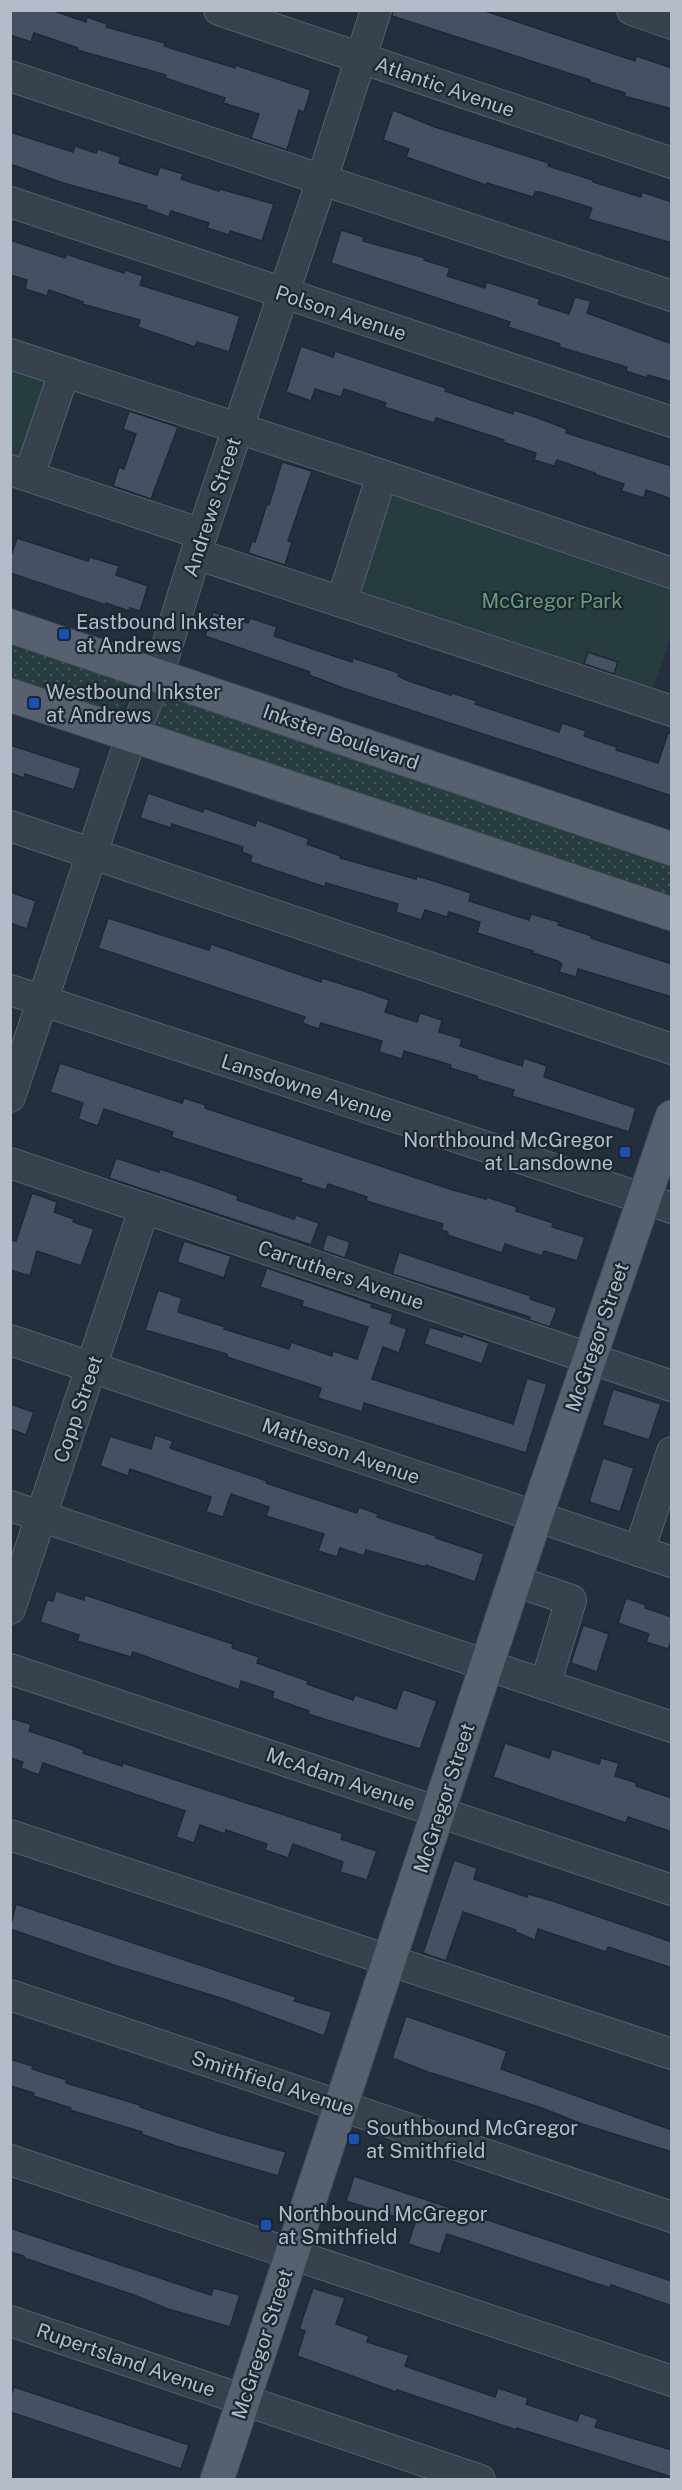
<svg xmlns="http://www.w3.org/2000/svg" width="682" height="2490" viewBox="0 0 682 2490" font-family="'Public Sans',sans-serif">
	<defs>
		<pattern id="grass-dots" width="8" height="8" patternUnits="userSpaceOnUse" patternTransform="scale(1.5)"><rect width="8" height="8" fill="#263c3f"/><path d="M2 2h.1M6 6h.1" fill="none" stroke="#435659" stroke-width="1.8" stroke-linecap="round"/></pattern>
	</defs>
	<rect width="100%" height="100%" fill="#242f3e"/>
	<g fill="url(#grass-dots)">
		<path d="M 11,639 L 127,681 L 130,688 L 129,700 L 120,709 L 111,710 L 11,677 Z"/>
		<path d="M 161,694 L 671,859 L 671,896 L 543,856 L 161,727 L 153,717 Z"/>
	</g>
	<g fill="#263c3f">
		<path d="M 11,359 L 49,378 L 23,458 L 11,459 Z"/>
		<path d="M 385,485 L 671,582 L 671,636 L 651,695 L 349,593 Z"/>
	</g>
	<g fill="#455162" stroke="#1f2835" stroke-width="1.5">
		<path d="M 10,10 L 51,10 L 86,22 L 87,17 L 107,24 L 106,27 L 165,43 L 164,46 L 235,68 L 235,65 L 311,90 L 304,112 L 299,110 L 287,150 L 251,138 L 259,114 L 223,103 L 225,98 L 165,78 L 166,75 L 77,50 L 78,48 L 34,33 L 31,42 L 10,35 Z"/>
		<path d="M 393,10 L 482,10 L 635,61 L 636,56 L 672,68 L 672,109 L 624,96 L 625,93 L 590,82 L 590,80 L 392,16 Z"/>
		<path d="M 393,110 L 435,127 L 549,163 L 548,166 L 593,180 L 593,182 L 641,197 L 642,192 L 672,202 L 672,243 L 588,219 L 592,208 L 540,192 L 535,192 L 533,197 L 487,183 L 486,185 L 406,157 L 409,149 L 383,140 Z"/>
		<path d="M 10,132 L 73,152 L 75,146 L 96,153 L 98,149 L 121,157 L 119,163 L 157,175 L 160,167 L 183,174 L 181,179 L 219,191 L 220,189 L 274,204 L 262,241 L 230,231 L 229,235 L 207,228 L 209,223 L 171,211 L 169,217 L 146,209 L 147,206 L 63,183 L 10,164 Z"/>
		<path d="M 341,230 L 364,237 L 363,241 L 425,258 L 424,260 L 450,268 L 447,276 L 485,288 L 486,282 L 540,299 L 538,304 L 569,314 L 575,297 L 591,301 L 587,313 L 672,344 L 672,382 L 648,375 L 647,378 L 626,371 L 627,367 L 559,347 L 560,344 L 508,327 L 510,322 L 331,263 Z"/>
		<path d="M 10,240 L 65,258 L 66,254 L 124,273 L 125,270 L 143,276 L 140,285 L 240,316 L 229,352 L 197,342 L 195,347 L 138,327 L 140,320 L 82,304 L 83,302 L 49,290 L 47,296 L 25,289 L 27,280 L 10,275 Z"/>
		<path d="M 301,346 L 333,357 L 335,351 L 446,388 L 445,391 L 477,402 L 513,414 L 514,410 L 538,418 L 567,429 L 566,433 L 672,466 L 672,499 L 646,490 L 644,498 L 621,491 L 624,484 L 594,474 L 595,473 L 557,460 L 554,466 L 534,460 L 536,453 L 503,442 L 504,440 L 436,418 L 434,423 L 384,407 L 386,403 L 344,389 L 341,397 L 315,389 L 311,401 L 286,392 Z"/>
		<path d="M 129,411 L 178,427 L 151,499 L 113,486 L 119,467 L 124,469 L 136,434 L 123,429 Z"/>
		<path d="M 282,462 L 312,471 L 288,541 L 292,542 L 285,565 L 248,553 L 252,541 L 255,542 L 267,504 L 269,505 Z"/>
		<path d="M 17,538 L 88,561 L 90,557 L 119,566 L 116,575 L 148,586 L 140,611 L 130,608 L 129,611 L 106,603 L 106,605 L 10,573 L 10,559 Z"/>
		<path d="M 213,612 L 248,623 L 250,618 L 277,627 L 274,636 L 352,662 L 353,658 L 399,673 L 398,676 L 409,681 L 451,695 L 452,693 L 477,701 L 475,704 L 559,732 L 562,723 L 586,731 L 584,736 L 617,747 L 616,750 L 658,763 L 668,733 L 672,734 L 672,796 L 343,688 L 309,675 L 310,672 L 205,636 Z"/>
		<path d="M 588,652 L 618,662 L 614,674 L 584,664 Z"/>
		<path d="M 10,745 L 81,768 L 74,790 L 25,774 L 24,778 L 10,773 Z"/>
		<path d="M 148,793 L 203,812 L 204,808 L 255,826 L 257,820 L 309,839 L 307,844 L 341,856 L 340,858 L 416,879 L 417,876 L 434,881 L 471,893 L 469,901 L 529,920 L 531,914 L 559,922 L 558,925 L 592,936 L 591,938 L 672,964 L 672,997 L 578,969 L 576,977 L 559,972 L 562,964 L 558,961 L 533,953 L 533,951 L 477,933 L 480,922 L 449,912 L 447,917 L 425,910 L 421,920 L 396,912 L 398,904 L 326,883 L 325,887 L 250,862 L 252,856 L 242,852 L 243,847 L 172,824 L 171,828 L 140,818 Z"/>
		<path d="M 10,892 L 36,901 L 27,929 L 10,923 Z"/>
		<path d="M 108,918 L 209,950 L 211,944 L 321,982 L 322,978 L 361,990 L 389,1000 L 385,1012 L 417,1022 L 420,1013 L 442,1020 L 439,1032 L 462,1039 L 460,1046 L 522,1066 L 524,1058 L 547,1066 L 544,1077 L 636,1108 L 629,1132 L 512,1096 L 514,1090 L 477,1079 L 477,1076 L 450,1068 L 451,1065 L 404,1051 L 402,1059 L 379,1052 L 382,1041 L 321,1023 L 319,1029 L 310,1026 L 302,1023 L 305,1017 L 98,948 Z"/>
		<path d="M 60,1063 L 182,1103 L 184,1098 L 206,1105 L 205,1108 L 450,1189 L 486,1199 L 487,1197 L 517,1207 L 516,1211 L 553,1223 L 552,1227 L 585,1237 L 577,1261 L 544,1251 L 542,1256 L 505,1244 L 502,1253 L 447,1235 L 448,1232 L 441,1230 L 443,1224 L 366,1201 L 367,1197 L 328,1184 L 326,1190 L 300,1182 L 302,1179 L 171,1137 L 173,1132 L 104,1109 L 98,1126 L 78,1119 L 83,1103 L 50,1092 Z"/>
		<path d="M 116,1158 L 159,1172 L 160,1169 L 202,1183 L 238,1196 L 237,1200 L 294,1219 L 296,1215 L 319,1223 L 311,1245 L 109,1178 Z"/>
		<path d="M 32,1193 L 57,1202 L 54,1212 L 74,1219 L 73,1222 L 94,1229 L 81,1266 L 37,1251 L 30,1276 L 10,1270 L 10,1240 L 16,1241 Z"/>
		<path d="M 327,1234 L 350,1242 L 345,1258 L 322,1250 Z"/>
		<path d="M 184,1241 L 231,1256 L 224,1278 L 177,1262 Z"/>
		<path d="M 399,1252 L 531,1296 L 530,1299 L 557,1308 L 550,1327 L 529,1320 L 530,1317 L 392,1274 Z"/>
		<path d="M 267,1268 L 372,1304 L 371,1307 L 393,1314 L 390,1323 L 407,1329 L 399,1353 L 383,1347 L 372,1379 L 513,1424 L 527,1378 L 547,1384 L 526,1453 L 364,1403 L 362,1412 L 337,1404 L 318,1398 L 321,1388 L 227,1357 L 227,1354 L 145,1330 L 158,1290 L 182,1298 L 178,1312 L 225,1327 L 224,1329 L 289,1349 L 291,1342 L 332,1356 L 333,1351 L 357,1359 L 368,1327 L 302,1306 L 303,1301 L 260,1287 Z"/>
		<path d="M 430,1327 L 462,1337 L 463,1334 L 489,1343 L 482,1364 L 424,1344 Z"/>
		<path d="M 613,1389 L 661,1404 L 649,1440 L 602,1425 Z"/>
		<path d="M 10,1404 L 34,1412 L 26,1435 L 10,1429 Z"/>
		<path d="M 155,1435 L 173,1441 L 170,1448 L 267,1481 L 266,1483 L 357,1513 L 359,1507 L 378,1514 L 377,1517 L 436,1536 L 436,1538 L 484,1554 L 475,1582 L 426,1565 L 426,1567 L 366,1550 L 364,1556 L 340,1548 L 337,1557 L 318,1551 L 324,1534 L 266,1516 L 269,1507 L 231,1494 L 223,1517 L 206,1512 L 211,1497 L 130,1469 L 128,1476 L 100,1466 L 110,1436 L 151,1449 Z"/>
		<path d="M 603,1458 L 634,1468 L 620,1512 L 589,1502 Z"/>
		<path d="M 56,1591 L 84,1600 L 85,1595 L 233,1644 L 232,1648 L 259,1657 L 257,1663 L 308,1681 L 307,1684 L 353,1700 L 355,1695 L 396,1709 L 403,1689 L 437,1701 L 420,1749 L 308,1714 L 309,1711 L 272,1698 L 274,1692 L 241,1681 L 239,1690 L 133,1652 L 131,1657 L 77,1641 L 79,1635 L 40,1622 L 47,1600 L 53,1601 Z"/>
		<path d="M 626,1598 L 646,1605 L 645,1608 L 672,1617 L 672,1639 L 668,1649 L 646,1642 L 649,1634 L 618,1623 Z"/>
		<path d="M 583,1625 L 609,1634 L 597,1672 L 571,1663 Z"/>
		<path d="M 10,1718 L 31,1724 L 29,1731 L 74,1746 L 84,1750 L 83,1753 L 122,1766 L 123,1763 L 343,1834 L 341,1839 L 377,1851 L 367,1880 L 340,1872 L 343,1862 L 293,1844 L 288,1858 L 265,1850 L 267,1844 L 226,1830 L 225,1834 L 200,1825 L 194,1843 L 176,1837 L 185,1811 L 43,1763 L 39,1775 L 21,1768 L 23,1762 L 10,1758 Z"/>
		<path d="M 505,1743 L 549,1758 L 552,1749 L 599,1764 L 601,1758 L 619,1763 L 615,1776 L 637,1783 L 636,1786 L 672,1798 L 672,1832 L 628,1817 L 626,1823 L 493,1777 Z"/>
		<path d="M 454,1860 L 477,1868 L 474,1879 L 527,1897 L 528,1894 L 553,1901 L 672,1942 L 672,1968 L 608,1947 L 606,1952 L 538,1929 L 535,1940 L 515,1932 L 516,1930 L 463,1912 L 446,1961 L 423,1953 Z"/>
		<path d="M 16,1904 L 296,1997 L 294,2001 L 332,2012 L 324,2036 L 227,2000 L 117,1966 L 10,1929 Z"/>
		<path d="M 406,2016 L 507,2051 L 501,2069 L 672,2130 L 672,2152 L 582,2124 L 542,2108 L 428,2072 L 392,2058 Z"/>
		<path d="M 10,2059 L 33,2066 L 32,2069 L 67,2080 L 66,2083 L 140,2105 L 140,2107 L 219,2133 L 286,2152 L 278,2176 L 176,2146 L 141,2134 L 142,2132 L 70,2110 L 71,2108 L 33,2096 L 34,2093 L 10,2086 Z"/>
		<path d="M 354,2176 L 672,2281 L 672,2306 L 611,2285 L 610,2288 L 447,2234 L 440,2254 L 408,2244 L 415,2223 L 346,2201 Z"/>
		<path d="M 10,2228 L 211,2295 L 213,2288 L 240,2295 L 230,2327 L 168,2309 L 134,2295 L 24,2258 L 24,2256 L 10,2252 Z"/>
		<path d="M 313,2288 L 345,2298 L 336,2324 L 369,2336 L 367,2342 L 409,2355 L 405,2366 L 495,2397 L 498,2388 L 528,2398 L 526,2404 L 577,2421 L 580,2413 L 598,2419 L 595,2427 L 672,2450 L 672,2477 L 517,2428 L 517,2430 L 397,2390 L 396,2392 L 297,2356 L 305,2331 L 299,2329 Z"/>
		<path d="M 14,2387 L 189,2445 L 181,2469 L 10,2412 L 10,2397 Z"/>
	</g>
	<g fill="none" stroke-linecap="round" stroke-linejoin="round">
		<defs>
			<g id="minor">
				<path d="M 219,10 L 672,163"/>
				<path d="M 632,10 L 672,24"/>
				<path d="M 10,76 L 672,296"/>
				<path d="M 10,202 L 672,422"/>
				<path d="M 10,354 L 382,475 L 672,573"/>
				<path d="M 10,470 L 202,534"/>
				<path d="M 29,476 L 64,373"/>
				<path d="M 196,554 L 672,711"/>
				<path d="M 342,600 L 382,475"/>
				<path d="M 10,826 L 672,1049"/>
				<path d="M 10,990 L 672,1208"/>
				<path d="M 10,1097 L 126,752 L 158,675 L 202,534 L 322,180 L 376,10"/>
				<path d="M 10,1163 L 672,1386"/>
				<path d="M 10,1340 L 672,1562"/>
				<path d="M 10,1506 L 672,1727"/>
				<path d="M 639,1551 L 672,1452"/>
				<path d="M 515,1581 L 571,1600 L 545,1685"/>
				<path d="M 10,1609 L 144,1209"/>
				<path d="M 10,1669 L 672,1890"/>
				<path d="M 10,1835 L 672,2054"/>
				<path d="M 10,1995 L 672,2217"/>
				<path d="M 10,2160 L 672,2381"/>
				<path d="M 10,2321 L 480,2480"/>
			</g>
			<g id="major">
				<path d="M 10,626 L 672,849"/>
				<path d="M 10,695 L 672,914"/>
				<path d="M 217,2480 L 536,1516 L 672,1117"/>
			</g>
		</defs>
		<use href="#minor" stroke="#565f6c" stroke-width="32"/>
		<use href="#major" stroke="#414a57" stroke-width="35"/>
		<use href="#minor" stroke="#38414e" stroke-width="30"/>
		<use href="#major" stroke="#56606e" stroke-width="33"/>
	</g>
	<g fill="#1a4fb4" stroke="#1d2633" stroke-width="2">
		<rect x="58" y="628" width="12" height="12" rx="3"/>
		<rect x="28" y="697" width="12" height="12" rx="3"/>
		<rect x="619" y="1146" width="12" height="12" rx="3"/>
		<rect x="348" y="2133" width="12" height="12" rx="3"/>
		<rect x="260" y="2219" width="12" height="12" rx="3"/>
	</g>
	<g text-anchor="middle" stroke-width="4.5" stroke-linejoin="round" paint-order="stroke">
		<g font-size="20" fill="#b4bcc9" stroke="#1d2633">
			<text transform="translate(445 87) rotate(19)" y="7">Atlantic Avenue</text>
			<text transform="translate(341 313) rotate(18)" y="7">Polson Avenue</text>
			<text transform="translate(212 507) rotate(-72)" y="7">Andrews Street</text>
			<text transform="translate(341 737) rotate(19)" y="7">Inkster Boulevard</text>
			<text transform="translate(307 1088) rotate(18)" y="7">Lansdowne Avenue</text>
			<text transform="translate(341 1275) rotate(19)" y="7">Carruthers Avenue</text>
			<text transform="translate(597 1337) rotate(-71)" y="7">McGregor Street</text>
			<text transform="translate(78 1409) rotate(-71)" y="7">Copp Street</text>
			<text transform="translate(341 1451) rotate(19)" y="7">Matheson Avenue</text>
			<text transform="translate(341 1779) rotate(19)" y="7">McAdam Avenue</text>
			<text transform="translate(444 1798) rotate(-72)" y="7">McGregor Street</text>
			<text transform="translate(273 2083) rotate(18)" y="7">Smithfield Avenue</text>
			<text transform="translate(262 2344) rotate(-72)" y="7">McGregor Street</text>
			<text transform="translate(126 2360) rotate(19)" y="7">Rupertsland Avenue</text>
		</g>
		<g font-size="20" fill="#6b9a76" stroke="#1d2633">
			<text x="552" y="608">McGregor Park</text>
		</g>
		<g font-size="20" fill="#b4bcc9" stroke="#1d2633" text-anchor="start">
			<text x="76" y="629">Eastbound Inkster<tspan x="76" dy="23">at Andrews</tspan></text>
			<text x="46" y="699">Westbound Inkster<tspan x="46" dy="23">at Andrews</tspan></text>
			<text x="613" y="1147" text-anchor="end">Northbound McGregor<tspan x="613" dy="23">at Lansdowne</tspan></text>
			<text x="366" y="2135">Southbound McGregor<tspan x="366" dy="23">at Smithfield</tspan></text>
			<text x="278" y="2221">Northbound McGregor<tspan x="278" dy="23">at Smithfield</tspan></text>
		</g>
	</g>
	<rect width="682" height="2490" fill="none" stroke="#b4bcc9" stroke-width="24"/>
</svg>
